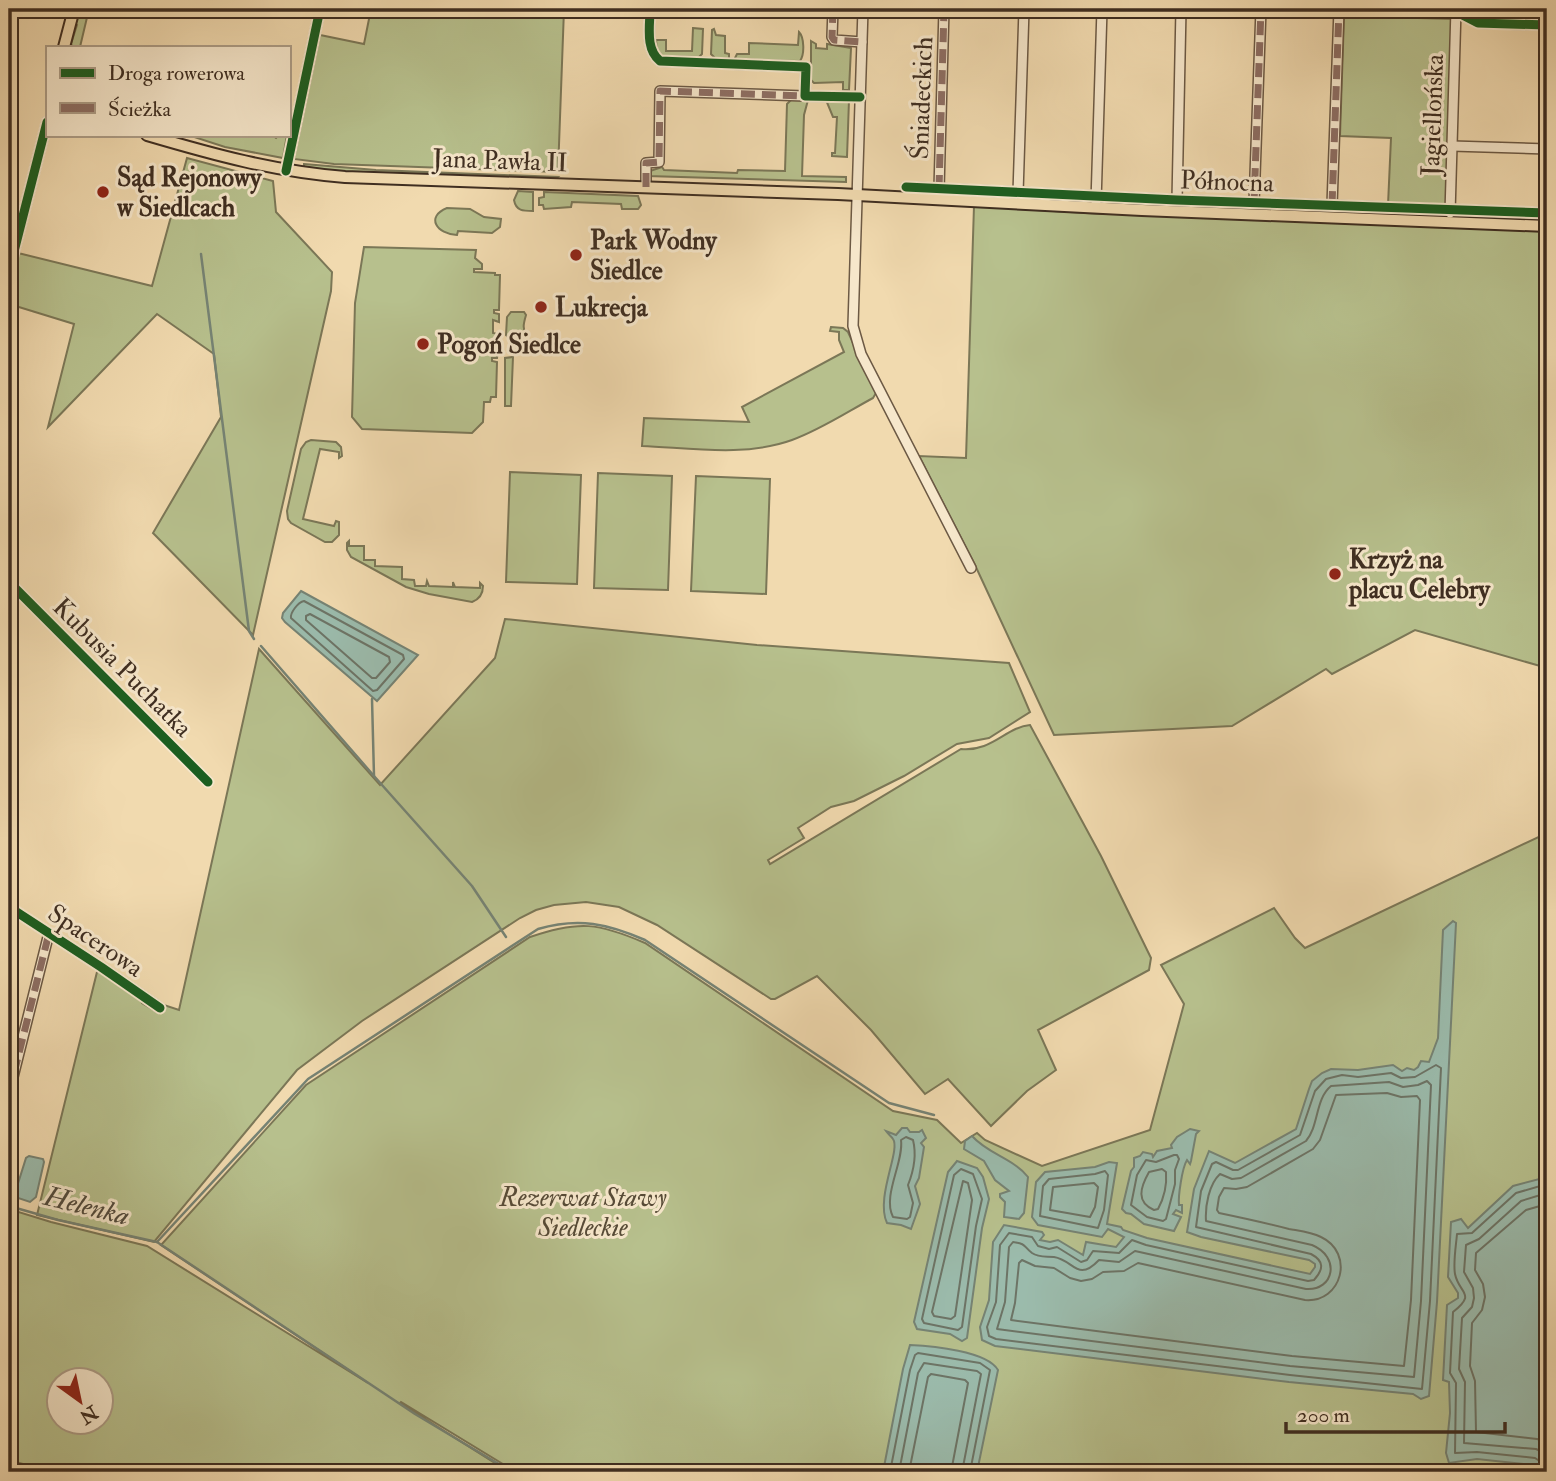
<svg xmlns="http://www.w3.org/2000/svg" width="1556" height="1481" viewBox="0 0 1556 1481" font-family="'IM FELL Double Pica',serif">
	<rect width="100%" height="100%" fill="#f1daaf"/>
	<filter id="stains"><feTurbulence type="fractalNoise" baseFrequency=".00286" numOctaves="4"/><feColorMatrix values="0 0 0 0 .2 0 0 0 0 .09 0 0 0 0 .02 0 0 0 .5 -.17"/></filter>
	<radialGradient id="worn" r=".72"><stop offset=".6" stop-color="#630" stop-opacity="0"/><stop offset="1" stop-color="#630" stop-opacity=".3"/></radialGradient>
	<g fill="#b7c08d" stroke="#7b7757" stroke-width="2" fill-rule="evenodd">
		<path d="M 78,9 L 89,9 L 80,47 L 73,47 L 71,44 L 77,25 L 74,23 Z"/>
		<path d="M 371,9 L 564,9 L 558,172 L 334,164 L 294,159 L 320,35 L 364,44 Z"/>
		<path d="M 1344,16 L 1454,19 L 1447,205 L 1388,205 L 1391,138 L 1340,136 Z"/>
		<path d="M 693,28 L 703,29 L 702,54 L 699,57 L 661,56 L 657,53 L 656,40 L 666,40 L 666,51 L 692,51 Z"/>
		<path d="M 714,29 L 716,35 L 725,36 L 725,53 L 729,54 L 729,60 L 716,59 L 711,54 L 712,30 Z"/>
		<path d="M 799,32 C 804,37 805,54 800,61 L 734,60 L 737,54 L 749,54 L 749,43 L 798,45 Z"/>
		<path d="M 811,41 L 816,44 L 816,48 L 827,49 L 827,44 L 851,48 L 849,90 L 843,90 L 843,82 L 814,83 L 811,80 Z"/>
		<path d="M 793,98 L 808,100 L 804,115 L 802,176 L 846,177 L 846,182 L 648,176 L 650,171 L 662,167 L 664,170 L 737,173 L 738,170 L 785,171 L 787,104 Z"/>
		<path d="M 826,100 L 849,100 L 847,157 L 832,156 L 832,153 L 835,153 L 837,117 L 833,117 Z"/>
		<path d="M 195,135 L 272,135 L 276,138 L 279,135 L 287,135 L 283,158 L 225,147 L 194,137 Z"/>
		<path d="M 187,158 L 273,181 L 276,212 L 332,272 L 331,291 L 253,635 L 153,533 L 221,417 L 214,354 L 157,314 L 48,427 L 74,324 L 9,304 L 9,291 L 18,253 L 152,286 Z"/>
		<path d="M 304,164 L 376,170 L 558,177 L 555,180 L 343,173 L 304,169 Z"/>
		<path d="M 518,191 L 533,192 L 533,211 C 523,211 516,211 514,200 Z"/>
		<path d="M 544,192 L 638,196 L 641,205 L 638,209 L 622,209 L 621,204 L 572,202 L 571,207 L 544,209 L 543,205 L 539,205 L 539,198 L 544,197 Z"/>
		<path d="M 1107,200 L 1443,213 L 1443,215 L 1442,217 L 1108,204 Z"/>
		<path d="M 974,206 L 1102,214 L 1144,213 L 1547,230 L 1547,668 L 1415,630 L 1332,674 L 1326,669 L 1232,726 L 1054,735 L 975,565 L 919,456 L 966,458 Z"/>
		<path d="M 447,208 L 470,209 L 484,217 L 501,219 L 500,227 L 492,233 L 458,231 L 457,235 C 437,234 425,217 447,208 Z"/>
		<path d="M 364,247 L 476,250 L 475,258 L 482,264 L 482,269 L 474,269 L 474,272 L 495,273 L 495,275 L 500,275 L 499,310 L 494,310 L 494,313 L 499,314 L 499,322 L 493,320 L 493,333 L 498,334 L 499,338 L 493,339 L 492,356 L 494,351 L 498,351 L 497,358 L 492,358 L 492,361 L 497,362 L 496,397 L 491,397 L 490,402 L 484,402 L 483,422 L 472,433 L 362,429 L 352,417 L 355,303 Z"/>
		<path d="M 511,312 L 524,312 L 526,315 C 524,322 522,328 526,335 L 522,339 L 510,339 L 506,335 L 507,317 Z"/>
		<path d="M 831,327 L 843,328 L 848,332 L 876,393 L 873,398 C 847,412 820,430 792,440 C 745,457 691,448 642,446 L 644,418 L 749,422 L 742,407 L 844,352 L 839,340 L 839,332 L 830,331 Z"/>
		<path d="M 513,357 L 511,406 L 505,406 L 505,358 Z"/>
		<path d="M 311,440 L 336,442 L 341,447 L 342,456 L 339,458 L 339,452 L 320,449 L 303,519 L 334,526 L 336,521 L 339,522 L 339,535 L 332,542 L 325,542 L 291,523 L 288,519 L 287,511 L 301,449 L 306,442 Z"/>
		<path d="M 510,472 L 581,475 L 577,584 L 506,582 Z"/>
		<path d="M 598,473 L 672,476 L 668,590 L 594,588 Z"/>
		<path d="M 696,476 L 770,479 L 766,594 L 691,591 Z"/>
		<path d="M 349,541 L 349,546 L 364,546 L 364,560 L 375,560 L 375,566 L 402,567 L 402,579 L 414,580 L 415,586 L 426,586 L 427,581 L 429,586 L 453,587 L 453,582 L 455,587 L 480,588 L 480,583 L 483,586 C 483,594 480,599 472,602 L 429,594 L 406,587 L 351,557 L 347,550 L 347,543 Z"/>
		<path d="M 505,619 L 757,645 L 1009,663 L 1030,712 L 989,738 L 957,744 L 904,776 L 854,801 L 831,807 L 798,828 L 804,838 L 768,860 L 770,864 L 961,749 C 992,752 1006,727 1030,725 L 1101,856 L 1151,958 L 1149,970 L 1038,1030 L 1056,1070 L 1027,1091 L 991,1126 L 948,1079 L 925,1094 L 871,1030 L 817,976 L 775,999 L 771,999 L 657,925 L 619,907 L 586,902 L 554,905 L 536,910 L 520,918 L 362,1021 L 297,1070 L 154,1242 L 37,1215 L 98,968 L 140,997 L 142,1003 L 159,1013 L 161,1004 L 179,1010 L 259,649 L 380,785 L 495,658 Z"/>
		<path d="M 1547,833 L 1547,1472 L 516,1472 L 401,1402 L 400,1403 L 509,1472 L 51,1472 L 9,1460 L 9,1209 L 51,1222 L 147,1246 L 368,1383 L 161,1245 L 306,1085 L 530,937 C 579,920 599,923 645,943 L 893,1111 L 937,1120 L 961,1143 L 977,1133 L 985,1140 L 1042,1166 L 1150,1130 L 1184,1004 L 1161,965 L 1274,908 L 1295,938 L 1305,948 ZM 60,1380 L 102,1380 L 102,1422 L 60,1422 Z"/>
	</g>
	<g fill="#9bbbac" stroke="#768374" stroke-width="2">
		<path d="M 301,591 L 418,655 L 377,701 L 285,622 L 282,618 L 283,613 Z"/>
		<path d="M 1453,921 L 1456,923 L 1437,1302 L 1429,1396 L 1421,1399 L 1413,1394 L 1289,1382 L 995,1346 L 982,1340 L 980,1327 L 989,1300 L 993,1242 L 1004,1225 L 1042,1232 L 1044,1235 L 1040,1240 L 1050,1242 L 1058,1240 L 1083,1255 L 1086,1242 L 1116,1247 L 1124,1237 L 1108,1229 L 1102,1237 L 1038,1225 L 1032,1217 L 1036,1182 L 1045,1172 L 1095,1167 L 1109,1162 L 1117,1163 L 1107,1224 L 1121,1227 L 1123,1230 L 1147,1238 L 1310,1274 L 1315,1267 L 1315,1264 L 1309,1260 L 1201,1237 L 1187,1232 L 1194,1189 L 1209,1151 L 1235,1163 L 1296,1129 L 1309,1089 L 1312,1081 L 1322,1073 L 1331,1069 L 1358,1070 L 1393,1065 L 1402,1071 L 1407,1068 L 1414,1070 L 1418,1067 L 1421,1061 L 1429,1062 L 1438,1038 L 1443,930 Z"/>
		<path d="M 902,1128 L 907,1128 L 910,1132 L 919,1132 L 922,1130 L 926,1138 L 921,1143 L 924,1147 L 919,1178 L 915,1186 L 920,1204 L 911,1229 L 901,1225 L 887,1223 C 875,1198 901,1150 893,1139 C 891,1136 888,1134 886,1131 L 896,1135 Z"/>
		<path d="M 1190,1129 L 1199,1131 L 1196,1134 L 1191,1161 L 1190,1164 L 1187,1160 C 1182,1168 1178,1197 1179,1205 L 1182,1205 L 1182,1213 L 1176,1210 L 1173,1214 L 1181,1217 L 1174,1231 L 1144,1224 L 1131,1214 L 1126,1213 L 1122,1209 L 1131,1171 L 1134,1167 L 1134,1158 L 1140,1156 L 1143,1152 L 1152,1154 L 1153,1157 L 1157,1151 L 1172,1148 L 1171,1145 L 1177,1137 Z"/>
		<path d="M 972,1136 C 988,1154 1014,1159 1028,1177 L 1024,1213 L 1019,1219 L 1004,1217 L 1005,1202 L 1000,1197 L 1000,1194 L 1009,1191 L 995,1180 L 984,1161 L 964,1149 L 965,1141 Z"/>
		<path d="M 29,1156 L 43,1159 L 44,1162 L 36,1197 L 30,1202 L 18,1198 L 15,1193 L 26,1158 Z"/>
		<path d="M 957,1161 L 977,1168 L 983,1177 L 989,1199 L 982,1228 L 967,1338 L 962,1341 L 950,1334 L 917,1329 L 914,1322 L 948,1172 Z"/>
		<path d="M 1547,1177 L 1547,1472 L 1534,1465 L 1477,1459 L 1449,1463 L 1446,1453 L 1450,1413 L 1449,1382 L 1443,1380 L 1447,1305 L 1458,1298 L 1458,1293 L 1448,1277 L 1451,1222 L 1461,1219 L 1468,1228 L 1513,1186 Z"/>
		<path d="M 910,1345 C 932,1346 987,1351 998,1370 L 977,1472 L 883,1472 L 903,1369 Z"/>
	</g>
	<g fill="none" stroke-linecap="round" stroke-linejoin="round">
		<g stroke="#6d7466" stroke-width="2">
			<path d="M 304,601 L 403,655 L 404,659 L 377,690 L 373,691 L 291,618 C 290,613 298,602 304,601 Z"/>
			<path d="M 310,614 L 389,657 L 390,662 L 376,678 L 372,678 L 306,620 L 306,616 Z"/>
			<path d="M 1436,1065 L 1441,1068 L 1430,1301 L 1422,1389 L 1290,1375 L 996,1339 L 989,1336 L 987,1327 L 996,1302 L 1000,1245 L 1009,1233 L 1032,1237 L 1038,1246 L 1049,1249 L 1057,1247 L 1081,1262 L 1087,1260 L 1093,1251 L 1119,1253 L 1132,1240 L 1146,1245 L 1308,1281 L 1314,1280 C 1324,1269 1324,1261 1311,1254 L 1196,1227 L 1201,1191 L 1212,1164 L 1216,1162 L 1233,1170 L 1238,1170 L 1300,1135 L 1315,1091 L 1326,1079 L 1342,1075 L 1358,1077 L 1391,1073 L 1401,1078 L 1415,1077 Z"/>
			<path d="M 1427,1081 L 1431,1085 L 1421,1301 L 1414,1377 L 1290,1366 L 997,1329 L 1005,1302 L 1009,1247 L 1013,1242 C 1027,1244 1023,1246 1032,1253 C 1039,1258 1047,1256 1054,1257 C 1074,1260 1077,1283 1099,1260 L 1119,1262 L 1135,1251 L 1306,1289 C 1334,1291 1341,1257 1312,1245 L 1206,1221 C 1205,1206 1209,1184 1220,1174 L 1232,1179 L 1241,1178 L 1306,1141 C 1319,1126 1315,1099 1331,1086 L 1389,1082 L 1403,1087 L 1418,1085 Z"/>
			<path d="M 1387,1093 L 1401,1097 L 1417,1096 L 1420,1100 L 1411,1300 L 1404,1366 L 1292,1356 L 1011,1320 L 1015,1303 L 1019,1263 L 1022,1260 L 1035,1266 L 1054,1268 L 1070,1278 L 1081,1281 L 1092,1279 L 1103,1272 L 1124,1271 L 1138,1263 L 1305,1300 C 1342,1303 1355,1253 1321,1237 C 1311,1232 1300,1231 1289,1229 C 1266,1223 1243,1218 1219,1213 L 1217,1210 L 1219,1197 L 1224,1188 L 1236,1189 L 1247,1187 L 1313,1149 L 1320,1140 L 1336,1095 Z"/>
			<path d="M 906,1137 L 913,1140 C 917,1156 914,1170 908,1185 L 913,1203 L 910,1217 L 907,1219 L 893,1217 C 882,1196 904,1162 901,1140 Z"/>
			<path d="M 1174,1155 L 1177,1155 L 1179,1159 L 1175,1170 L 1175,1184 L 1166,1219 L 1163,1221 L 1147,1217 L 1131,1205 L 1137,1175 L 1146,1160 L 1156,1162 Z"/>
			<path d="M 961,1169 L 973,1174 L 982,1199 L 976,1226 L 962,1327 L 958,1330 L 924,1323 L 922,1319 L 954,1175 Z"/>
			<path d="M 1162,1169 L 1166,1172 C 1167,1185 1164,1198 1158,1209 L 1154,1210 C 1136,1202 1140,1188 1149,1172 Z"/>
			<path d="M 1105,1171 L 1108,1175 L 1104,1210 L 1098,1228 L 1040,1216 L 1043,1186 L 1049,1179 L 1095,1174 Z"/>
			<path d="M 963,1181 L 968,1183 L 972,1200 L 955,1316 L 951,1319 L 934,1316 L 932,1312 Z"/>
			<path d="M 1094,1183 L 1098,1187 L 1095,1207 L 1090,1217 L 1050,1210 L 1053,1187 Z"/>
			<path d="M 1547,1184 L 1516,1193 L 1472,1233 L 1457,1234 C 1456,1246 1453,1263 1455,1274 C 1459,1294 1477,1293 1453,1312 L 1450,1373 L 1456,1383 L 1455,1453 L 1477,1452 L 1535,1458 L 1547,1466"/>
			<path d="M 1547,1193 L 1521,1201 L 1479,1239 L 1466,1245 L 1464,1272 L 1473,1288 L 1474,1298 L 1472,1307 L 1462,1318 L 1459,1369 L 1465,1382 L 1464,1443 L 1536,1449 L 1547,1454"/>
			<path d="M 1547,1204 L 1526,1210 L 1476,1253 L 1475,1270 L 1483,1284 L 1485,1297 L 1482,1310 L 1472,1323 L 1470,1366 L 1475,1381 L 1476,1432 L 1537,1439 L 1547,1442"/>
			<path d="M 890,1472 L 910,1370 L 915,1355 L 918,1353 L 980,1363 L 990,1370 L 970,1472"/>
			<path d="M 899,1472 L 918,1373 L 924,1363 L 977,1371 L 981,1374 L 962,1472"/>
			<path d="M 909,1472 L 928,1377 L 931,1374 L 965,1380 L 968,1383 L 951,1472"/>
		</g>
		<g stroke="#768374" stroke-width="2.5">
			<path d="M 201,254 L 249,631 L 254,639"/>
			<path d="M 261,646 L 374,776"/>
			<path d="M 372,699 L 374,776 L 472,886 L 506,937"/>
			<path d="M 9,1206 L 58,1220 L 157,1242 L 415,1414 L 512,1472"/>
			<path d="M 157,1242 L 308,1079 L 538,929 C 579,917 608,924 645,940 L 889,1103 L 934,1115"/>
		</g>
		<defs>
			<g id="minor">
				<path d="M 650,9 C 650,26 645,49 660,61 L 806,67 L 805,96 L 860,97"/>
				<path d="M 833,9 L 832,37 L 834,40 L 862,42"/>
				<path d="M 863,9 L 853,326 L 861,354 L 971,568"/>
				<path d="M 1453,9 L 1478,23 L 1547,25"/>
				<path d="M 1452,146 L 1547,149"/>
				<path d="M 286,171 L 320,9"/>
				<path d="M 646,187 L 646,163 L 659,162 L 660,91 L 805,96"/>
				<path d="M 906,187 L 1177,200 L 1547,213"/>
				<path d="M 939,189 L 944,9"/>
				<path d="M 1018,193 L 1024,9"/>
				<path d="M 1177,200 L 1181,9"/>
				<path d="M 1096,202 L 1102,9"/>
				<path d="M 1254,203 L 1261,9"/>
				<path d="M 1332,205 L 1339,9"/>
				<path d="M 1450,213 L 1456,9"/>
				<path d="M 9,271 L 47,122"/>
				<path d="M 9,582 L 208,782"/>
				<path d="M 9,907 L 101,967 L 160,1008"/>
				<path d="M 9,1093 L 49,933"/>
			</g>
			<g id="major">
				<path d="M 64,47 L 74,9"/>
				<path d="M 147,135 C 215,155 273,171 345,177 L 838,194 L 1142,210 L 1547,226"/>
			</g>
		</defs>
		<use href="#minor" stroke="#6c5944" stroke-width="12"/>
		<use href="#major" stroke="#3f2e21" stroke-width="14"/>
		<use href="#minor" stroke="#f6e7cb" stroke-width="9"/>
		<use href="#major" stroke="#f1daaf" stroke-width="10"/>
		<g stroke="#8d6e63" stroke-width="7" stroke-dasharray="14 7" stroke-linecap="butt">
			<path d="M 833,9 L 832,37 L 834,40 L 862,42"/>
			<path d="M 646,187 L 646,163 L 659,162 L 660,91 L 805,96"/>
			<path d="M 939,189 L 944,9"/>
			<path d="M 1254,203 L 1261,9"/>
			<path d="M 1332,205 L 1339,9"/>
			<path d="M 9,1093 L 49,933"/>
		</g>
		<defs>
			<g id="cycleway">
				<path d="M 650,9 C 650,26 645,49 660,61 L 806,67 L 805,96 L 860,97"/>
				<path d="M 1451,9 L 1478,23 L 1547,25"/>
				<path d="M 286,171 L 320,9"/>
				<path d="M 906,187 L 1177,200 L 1547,213"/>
				<path d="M 9,271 L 47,122"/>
				<path d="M 9,582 L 208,782"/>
				<path d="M 9,907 L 101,967 L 160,1008"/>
			</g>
		</defs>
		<use href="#cycleway" stroke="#f6e7cb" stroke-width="13"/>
		<use href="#cycleway" stroke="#1b5e20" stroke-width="9"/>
	</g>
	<g fill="#8f2418" stroke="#f6e7cb" stroke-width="2.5">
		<circle cx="103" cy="192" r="7"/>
		<circle cx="576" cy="255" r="7"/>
		<circle cx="541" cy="307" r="7"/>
		<circle cx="423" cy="344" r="7"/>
		<circle cx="1335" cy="574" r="7"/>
	</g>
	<g text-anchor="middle" stroke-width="6" stroke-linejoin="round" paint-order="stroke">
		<g font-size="26" fill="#3f2e21" stroke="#f6e7cb">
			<text transform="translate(921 98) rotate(-88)" y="9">Śniadeckich</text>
			<text transform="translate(1432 115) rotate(-88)" y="9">Jagiellońska</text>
			<text transform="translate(500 160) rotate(2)" y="9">Jana Pawła II</text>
			<text transform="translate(1227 181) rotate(2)" y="9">Północna</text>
			<text transform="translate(123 667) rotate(45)" y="9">Kubusia Puchatka</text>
			<text transform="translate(96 940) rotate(34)" y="9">Spacerowa</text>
		</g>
		<g font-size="26" font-weight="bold" fill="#3f2e21" stroke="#f6e7cb" text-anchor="start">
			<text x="117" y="186">Sąd Rejonowy<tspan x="117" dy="30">w Siedlcach</tspan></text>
			<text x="590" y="249">Park Wodny<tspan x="590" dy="30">Siedlce</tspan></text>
			<text x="555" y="316">Lukrecja</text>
			<text x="437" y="353">Pogoń Siedlce</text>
			<text x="1349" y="568">Krzyż na<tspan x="1349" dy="30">placu Celebry</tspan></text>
		</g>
		<g font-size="26" font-style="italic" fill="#574b37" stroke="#f6e7cb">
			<text x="583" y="1206">Rezerwat Stawy<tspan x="583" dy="30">Siedleckie</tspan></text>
		</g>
		<g font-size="28" font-style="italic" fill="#514a3d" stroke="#f6e7cb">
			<text transform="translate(87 1205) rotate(14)" y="10">Helenka</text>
		</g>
	</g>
	<rect width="1556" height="1481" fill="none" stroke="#f1daaf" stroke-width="35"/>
	<rect x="10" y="10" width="1535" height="1460" fill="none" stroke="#3f2e21" stroke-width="3.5"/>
	<rect x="18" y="18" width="1521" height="1446" fill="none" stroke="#3f2e21" stroke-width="2"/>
	<rect x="46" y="46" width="245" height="91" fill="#f6e7cb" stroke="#ad9d87" stroke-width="2"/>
	<rect x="60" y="68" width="35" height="10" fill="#1b5e20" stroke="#ad9d87" stroke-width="2"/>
	<text x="108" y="80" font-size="21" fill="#3f2e21">Droga rowerowa</text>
	<rect x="60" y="103" width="35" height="10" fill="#8d6e63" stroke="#ad9d87" stroke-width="2"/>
	<text x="108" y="116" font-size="21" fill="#3f2e21">Ścieżka</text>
	<g transform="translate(80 1401) rotate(147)"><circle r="33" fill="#f6e7cb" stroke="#ad9d87" stroke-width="2"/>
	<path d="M0-5L12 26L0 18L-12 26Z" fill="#8f2418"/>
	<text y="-10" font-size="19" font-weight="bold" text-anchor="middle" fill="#3f2e21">N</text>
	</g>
	<path d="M1286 1422v10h219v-10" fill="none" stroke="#3f2e21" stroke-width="3.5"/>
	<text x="1297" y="1422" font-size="21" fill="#3f2e21" stroke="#f6e7cb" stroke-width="5" paint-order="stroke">200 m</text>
	<rect width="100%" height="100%" filter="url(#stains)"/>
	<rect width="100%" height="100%" fill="url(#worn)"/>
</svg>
